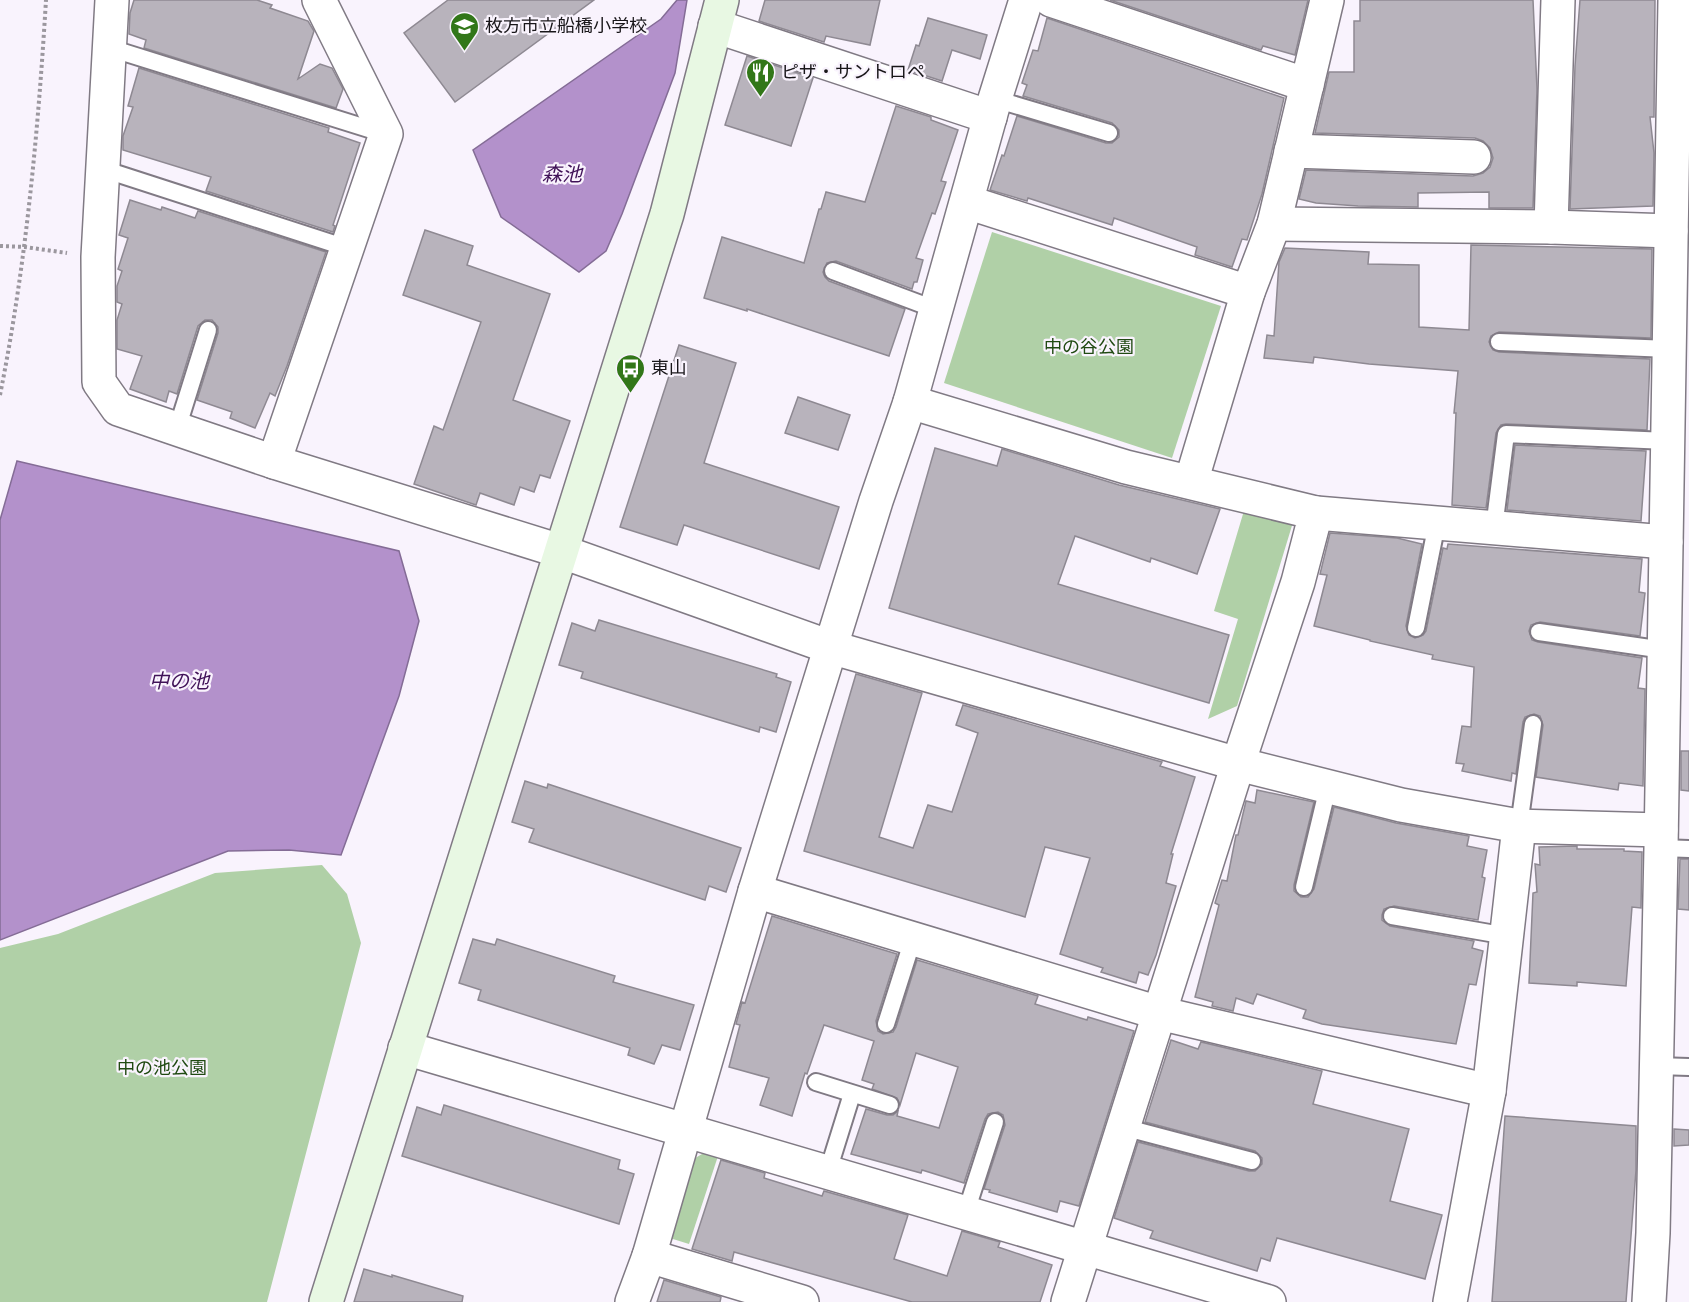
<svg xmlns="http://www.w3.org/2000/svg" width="1689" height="1302" viewBox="0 0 1689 1302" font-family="Roboto,'Noto Sans JP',sans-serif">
	<rect width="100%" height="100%" fill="#f9f3fd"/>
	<g fill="#b0d0a7">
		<path d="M 992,232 L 1221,306 L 1172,458 L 944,383 Z"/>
		<path d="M 1246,504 L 1294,519 L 1237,706 L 1208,719 L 1238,619 L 1214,611 Z"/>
		<path d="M 322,865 L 347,894 L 361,943 L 267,1302 L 0,1302 L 0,948 L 58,934 L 215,873 Z"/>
		<path d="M 719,1153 L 689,1244 L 660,1235 L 682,1166 L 702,1154 Z"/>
	</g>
	<g fill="#b391cb" stroke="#846c96" stroke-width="1.5">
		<path d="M 677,0 L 687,0 L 675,73 L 622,214 L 606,251 L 579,272 L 501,217 L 473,150 L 661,19 Z"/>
		<path d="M 17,461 L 399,551 L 419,621 L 399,696 L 341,855 L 289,850 L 228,851 L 0,940 L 0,520 Z"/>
	</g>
	<g fill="#b8b3bc" stroke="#8e8992" stroke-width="1.5">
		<path d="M 134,0 L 257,0 L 272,5 L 270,8 L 308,21 L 314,31 L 298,79 L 320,64 L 332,68 L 343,89 L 336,108 L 144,48 L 146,40 L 129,34 L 130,13 Z"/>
		<path d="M 448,0 L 594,0 L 455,102 L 404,33 Z"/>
		<path d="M 765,0 L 880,0 L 870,45 L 826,36 L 824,42 L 759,21 Z"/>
		<path d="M 1110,0 L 1308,0 L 1295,55 L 1263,46 L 1261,50 Z"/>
		<path d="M 1360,0 L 1533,0 L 1537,89 L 1533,208 L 1489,208 L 1489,192 L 1418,193 L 1418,207 L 1358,206 L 1316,203 L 1299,199 L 1306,170 L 1473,176 L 1483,173 L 1490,167 L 1493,158 L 1490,148 L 1483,141 L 1475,138 L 1315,133 L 1329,72 L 1354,72 L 1354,21 L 1360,21 Z"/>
		<path d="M 1580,0 L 1655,0 L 1654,117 L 1650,117 L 1654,153 L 1653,206 L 1570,209 L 1575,66 Z"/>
		<path d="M 928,18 L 987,35 L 980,59 L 952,50 L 942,81 L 908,70 L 916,45 L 919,46 Z"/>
		<path d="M 1047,18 L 1284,98 L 1262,194 L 1247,240 L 1242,239 L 1232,267 L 1195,255 L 1197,247 L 1114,218 L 1112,225 L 1028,198 L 1027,201 L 990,190 L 1002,155 L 1004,156 L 1017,116 L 1106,143 L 1112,143 L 1119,137 L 1119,130 L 1112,123 L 1023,96 L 1027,85 L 1022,83 L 1033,50 L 1038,51 Z"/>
		<path d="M 747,56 L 813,78 L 791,146 L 725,125 Z"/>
		<path d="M 139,68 L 329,128 L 328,132 L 360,143 L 333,225 L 335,226 L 333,232 L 206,191 L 211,177 L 123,150 L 123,136 L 133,107 L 128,106 Z"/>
		<path d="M 896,106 L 931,117 L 931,120 L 958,130 L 941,181 L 946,182 L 935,214 L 932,213 L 916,258 L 923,260 L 917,282 L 914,282 L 912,289 L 836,261 L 827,263 L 823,272 L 825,277 L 829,281 L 905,309 L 889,356 L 747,309 L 747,311 L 704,298 L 722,237 L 804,263 L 819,209 L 821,209 L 826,192 L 865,202 Z"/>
		<path d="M 130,200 L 161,210 L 162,207 L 195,218 L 198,211 L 326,252 L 287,366 L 275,396 L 270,393 L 255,428 L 230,418 L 232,412 L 197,400 L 218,333 L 218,327 L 212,320 L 205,320 L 198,326 L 177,394 L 169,391 L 166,402 L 130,389 L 142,356 L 117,349 L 117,320 L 122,304 L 117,302 L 117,286 L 122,271 L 118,269 L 128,238 L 119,235 Z"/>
		<path d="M 425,230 L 473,246 L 467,265 L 550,294 L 513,400 L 570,421 L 550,478 L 540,475 L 534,492 L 520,487 L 514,505 L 480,493 L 476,505 L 414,484 L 434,426 L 443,430 L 481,322 L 403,295 Z"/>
		<path d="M 1471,245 L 1652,249 L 1651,338 L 1499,332 L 1491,336 L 1489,342 L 1493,350 L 1499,352 L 1650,359 L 1647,430 L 1506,424 L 1501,425 L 1496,433 L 1486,508 L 1452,505 L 1456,413 L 1454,413 L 1458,371 L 1369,364 L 1314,357 L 1313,363 L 1264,358 L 1267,335 L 1274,336 L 1279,262 L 1285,248 L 1369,252 L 1368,264 L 1419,265 L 1419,327 L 1469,330 Z"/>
		<path d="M 679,345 L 736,363 L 704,463 L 839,507 L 819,569 L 684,525 L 677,545 L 620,527 Z"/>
		<path d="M 798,397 L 850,415 L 838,450 L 785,433 Z"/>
		<path d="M 1515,445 L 1646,451 L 1641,521 L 1507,510 Z"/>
		<path d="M 935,448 L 997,466 L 1002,449 L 1119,485 L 1220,509 L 1197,574 L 1151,558 L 1150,562 L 1075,536 L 1058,584 L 1229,635 L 1209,703 L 889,608 Z"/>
		<path d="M 1330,533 L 1397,538 L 1422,544 L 1406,626 L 1409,635 L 1415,638 L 1423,635 L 1426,631 L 1443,548 L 1447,549 L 1448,544 L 1642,559 L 1639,592 L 1645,593 L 1640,636 L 1540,622 L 1531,625 L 1529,631 L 1532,640 L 1538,642 L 1642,658 L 1638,688 L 1645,689 L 1643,786 L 1619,783 L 1618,790 L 1536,777 L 1543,725 L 1540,716 L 1534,714 L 1525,717 L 1523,722 L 1516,774 L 1512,773 L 1511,781 L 1462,771 L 1464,764 L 1456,763 L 1462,726 L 1471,727 L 1474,667 L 1432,659 L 1433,655 L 1370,641 L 1370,640 L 1314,626 L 1327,575 L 1320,574 Z"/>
		<path d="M 599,620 L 777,674 L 776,677 L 791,682 L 776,732 L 760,727 L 759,732 L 581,678 L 583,672 L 559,665 L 572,623 L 595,631 Z"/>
		<path d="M 856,674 L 922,693 L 879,837 L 913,848 L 928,805 L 952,812 L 978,733 L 956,725 L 963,705 L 1162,762 L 1160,766 L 1195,777 L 1171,854 L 1173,854 L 1166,883 L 1176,886 L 1156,955 L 1148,975 L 1139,972 L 1136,983 L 1101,972 L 1103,968 L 1060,954 L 1090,858 L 1045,847 L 1025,917 L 804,851 Z"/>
		<path d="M 1681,751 L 1689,751 L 1689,791 L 1681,790 Z"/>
		<path d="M 525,781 L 547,788 L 548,784 L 741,848 L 726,892 L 709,886 L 705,900 L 529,842 L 534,829 L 512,822 Z"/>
		<path d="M 1257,790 L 1314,802 L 1294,885 L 1294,891 L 1301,897 L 1308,897 L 1314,889 L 1334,807 L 1396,823 L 1469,836 L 1467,846 L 1487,850 L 1482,877 L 1485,878 L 1478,920 L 1394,906 L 1384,909 L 1382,915 L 1382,920 L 1390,926 L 1474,941 L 1472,948 L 1483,951 L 1476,985 L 1469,984 L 1456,1044 L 1322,1024 L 1303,1018 L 1306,1010 L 1257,994 L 1253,1004 L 1236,998 L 1233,1011 L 1212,1006 L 1213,1002 L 1195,997 L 1219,905 L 1215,903 L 1222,880 L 1227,881 L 1236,835 L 1238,835 L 1246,801 L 1255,803 Z"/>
		<path d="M 1577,846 L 1577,849 L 1624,849 L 1624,851 L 1642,852 L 1641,908 L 1632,907 L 1626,986 L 1577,982 L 1577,986 L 1529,983 L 1533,893 L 1537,892 L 1535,864 L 1540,865 L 1539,847 Z"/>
		<path d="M 1680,859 L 1689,859 L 1689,910 L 1678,909 Z"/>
		<path d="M 772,916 L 897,954 L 876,1021 L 878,1031 L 883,1034 L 893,1032 L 896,1027 L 917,960 L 1038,996 L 1035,1004 L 1087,1020 L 1088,1017 L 1134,1031 L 1079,1206 L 1060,1201 L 1057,1212 L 989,1192 L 990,1190 L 984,1189 L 1005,1125 L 1003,1115 L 998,1112 L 988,1114 L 985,1119 L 964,1183 L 922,1170 L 921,1173 L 851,1154 L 866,1109 L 887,1115 L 893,1115 L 898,1111 L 897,1116 L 939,1128 L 958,1067 L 916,1053 L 900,1105 L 897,1098 L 872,1089 L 874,1084 L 862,1080 L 874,1041 L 824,1025 L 807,1074 L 805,1073 L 792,1116 L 760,1105 L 769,1078 L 729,1067 L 740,1025 L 736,1024 L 742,1002 L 745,1003 Z"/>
		<path d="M 473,939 L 495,945 L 497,939 L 615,976 L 613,982 L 694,1005 L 680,1050 L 662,1045 L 654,1064 L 628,1055 L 630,1048 L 478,1000 L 481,990 L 459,983 Z"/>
		<path d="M 1171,1040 L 1198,1049 L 1201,1042 L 1322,1071 L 1313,1104 L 1409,1129 L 1390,1201 L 1442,1215 L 1425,1279 L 1277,1238 L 1270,1261 L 1261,1258 L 1257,1271 L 1150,1238 L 1153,1231 L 1114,1218 L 1138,1142 L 1249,1171 L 1255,1171 L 1262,1164 L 1262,1158 L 1255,1151 L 1145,1122 Z"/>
		<path d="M 444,1105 L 620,1160 L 618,1169 L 634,1174 L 619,1224 L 402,1156 L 417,1107 L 441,1115 Z"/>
		<path d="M 1505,1116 L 1636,1126 L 1636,1170 L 1626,1302 L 1492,1302 Z"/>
		<path d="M 1674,1129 L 1689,1130 L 1689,1145 L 1674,1146 Z"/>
		<path d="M 721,1160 L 765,1173 L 764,1178 L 822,1196 L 824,1191 L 908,1215 L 894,1259 L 947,1276 L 962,1231 L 1000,1242 L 998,1247 L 1052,1265 L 1040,1302 L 912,1302 L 734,1252 L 732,1261 L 692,1249 Z"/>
		<path d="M 364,1269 L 392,1277 L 392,1275 L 463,1296 L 462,1302 L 354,1302 Z"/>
		<path d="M 664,1280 L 721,1297 L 720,1302 L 657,1302 Z"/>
	</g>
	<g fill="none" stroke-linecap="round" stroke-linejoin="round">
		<defs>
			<g id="lane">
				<path d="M 110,48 L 385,134"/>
				<path d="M 995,99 L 1109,133"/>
				<path d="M 103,169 L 347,248"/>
				<path d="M 833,271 L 937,310"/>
				<path d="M 1499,342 L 1669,349"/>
				<path d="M 177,429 L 208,330"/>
				<path d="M 1494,528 L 1506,434 L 1667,441"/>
				<path d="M 1416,628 L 1437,523"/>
				<path d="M 1539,632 L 1664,650"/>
				<path d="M 1519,826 L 1533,724"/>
				<path d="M 1661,848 L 1689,849"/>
				<path d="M 1304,887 L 1328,787"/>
				<path d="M 1392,916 L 1507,936"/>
				<path d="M 886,1024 L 913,939"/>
				<path d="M 1657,1066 L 1689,1067"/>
				<path d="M 816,1082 L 890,1105"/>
				<path d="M 1123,1127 L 1252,1161"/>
				<path d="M 828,1171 L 852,1094"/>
				<path d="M 966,1212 L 995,1122"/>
			</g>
			<g id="street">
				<path d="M 112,0 L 98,257 L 99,382 L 118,409 L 274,462 L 560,551 L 830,647 L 1238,764 L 1401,805 L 1519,826 L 1661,830"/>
				<path d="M 1051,0 L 1307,85"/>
				<path d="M 715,26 L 990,117"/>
				<path d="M 1291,151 L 1474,157"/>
				<path d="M 967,202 L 1248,292"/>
				<path d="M 1274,224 L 1551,227 L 1671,231"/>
				<path d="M 1551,227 L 1558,0"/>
				<path d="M 910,402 L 1126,467 L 1316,513 L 1298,582 L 1238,764 L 1068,1302"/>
				<path d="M 274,462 L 386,134 L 319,0"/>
				<path d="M 1191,482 L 1248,292 L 1274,224 L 1327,0"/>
				<path d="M 1316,513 L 1666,542"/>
				<path d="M 755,891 L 1159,1013 L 1489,1091"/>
				<path d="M 405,1048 L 1269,1302"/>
				<path d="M 649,1256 L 802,1302"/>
				<path d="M 632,1302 L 649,1256 L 755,891 L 876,501 L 910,402 L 995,99 L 1026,0"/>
				<path d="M 1450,1302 L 1489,1091 L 1519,826"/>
				<path d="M 1649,1302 L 1653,1233 L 1661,848 L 1675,0"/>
			</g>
			<path id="secondary" d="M 326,1302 L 667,214 L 722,0"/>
		</defs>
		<use href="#lane" stroke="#807a84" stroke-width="20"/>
		<use href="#street" stroke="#807a84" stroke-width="36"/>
		<use href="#secondary" stroke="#807a84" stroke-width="36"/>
		<g stroke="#9b979e" stroke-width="4" stroke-dasharray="3 3" stroke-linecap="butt">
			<path d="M 0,246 L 25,247 L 67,253"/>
			<path d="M 0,395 C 26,265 38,133 46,0"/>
		</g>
		<use href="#lane" stroke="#fff" stroke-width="16"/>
		<use href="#street" stroke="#fff" stroke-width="33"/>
		<use href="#secondary" stroke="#e8f8e3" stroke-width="33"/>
	</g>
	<defs>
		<symbol id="school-pin" viewBox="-11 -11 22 30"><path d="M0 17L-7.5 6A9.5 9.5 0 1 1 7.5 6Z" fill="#327719" stroke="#f9f3fd"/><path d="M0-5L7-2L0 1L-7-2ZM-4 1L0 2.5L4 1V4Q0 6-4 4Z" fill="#fff"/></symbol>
		<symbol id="restaurant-pin" viewBox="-11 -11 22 30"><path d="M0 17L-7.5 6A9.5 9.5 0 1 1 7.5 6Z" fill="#327719" stroke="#f9f3fd"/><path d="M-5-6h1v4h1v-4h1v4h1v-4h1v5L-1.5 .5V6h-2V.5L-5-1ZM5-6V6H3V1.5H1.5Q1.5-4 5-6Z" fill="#fff"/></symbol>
		<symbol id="bus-pin" viewBox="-11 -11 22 30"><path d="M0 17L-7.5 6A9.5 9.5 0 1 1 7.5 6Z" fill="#327719" stroke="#f9f3fd"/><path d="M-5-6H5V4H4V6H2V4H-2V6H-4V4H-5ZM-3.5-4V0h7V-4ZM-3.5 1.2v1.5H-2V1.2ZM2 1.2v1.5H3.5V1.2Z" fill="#fff"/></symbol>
	</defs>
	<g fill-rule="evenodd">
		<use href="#school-pin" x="448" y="10" width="33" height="45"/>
		<use href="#restaurant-pin" x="744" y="56" width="33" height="45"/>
		<use href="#bus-pin" x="614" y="352" width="33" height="45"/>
	</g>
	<g text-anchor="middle" stroke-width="4.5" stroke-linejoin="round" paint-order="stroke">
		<g font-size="18" fill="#181619" stroke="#f9f3fd" text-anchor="start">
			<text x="485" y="32">枚方市立船橋小学校</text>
			<text x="781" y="78">ピザ・サントロペ</text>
			<text x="651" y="374">東山</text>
		</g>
		<g font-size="18" fill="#204a12" stroke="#f9f3fd">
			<text x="1089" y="353">中の谷公園</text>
			<text x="162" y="1074">中の池公園</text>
		</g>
		<g font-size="20" font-style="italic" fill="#401258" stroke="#f9f3fd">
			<text x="562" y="181">森池</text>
			<text x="179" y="688">中の池</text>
		</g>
	</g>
</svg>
